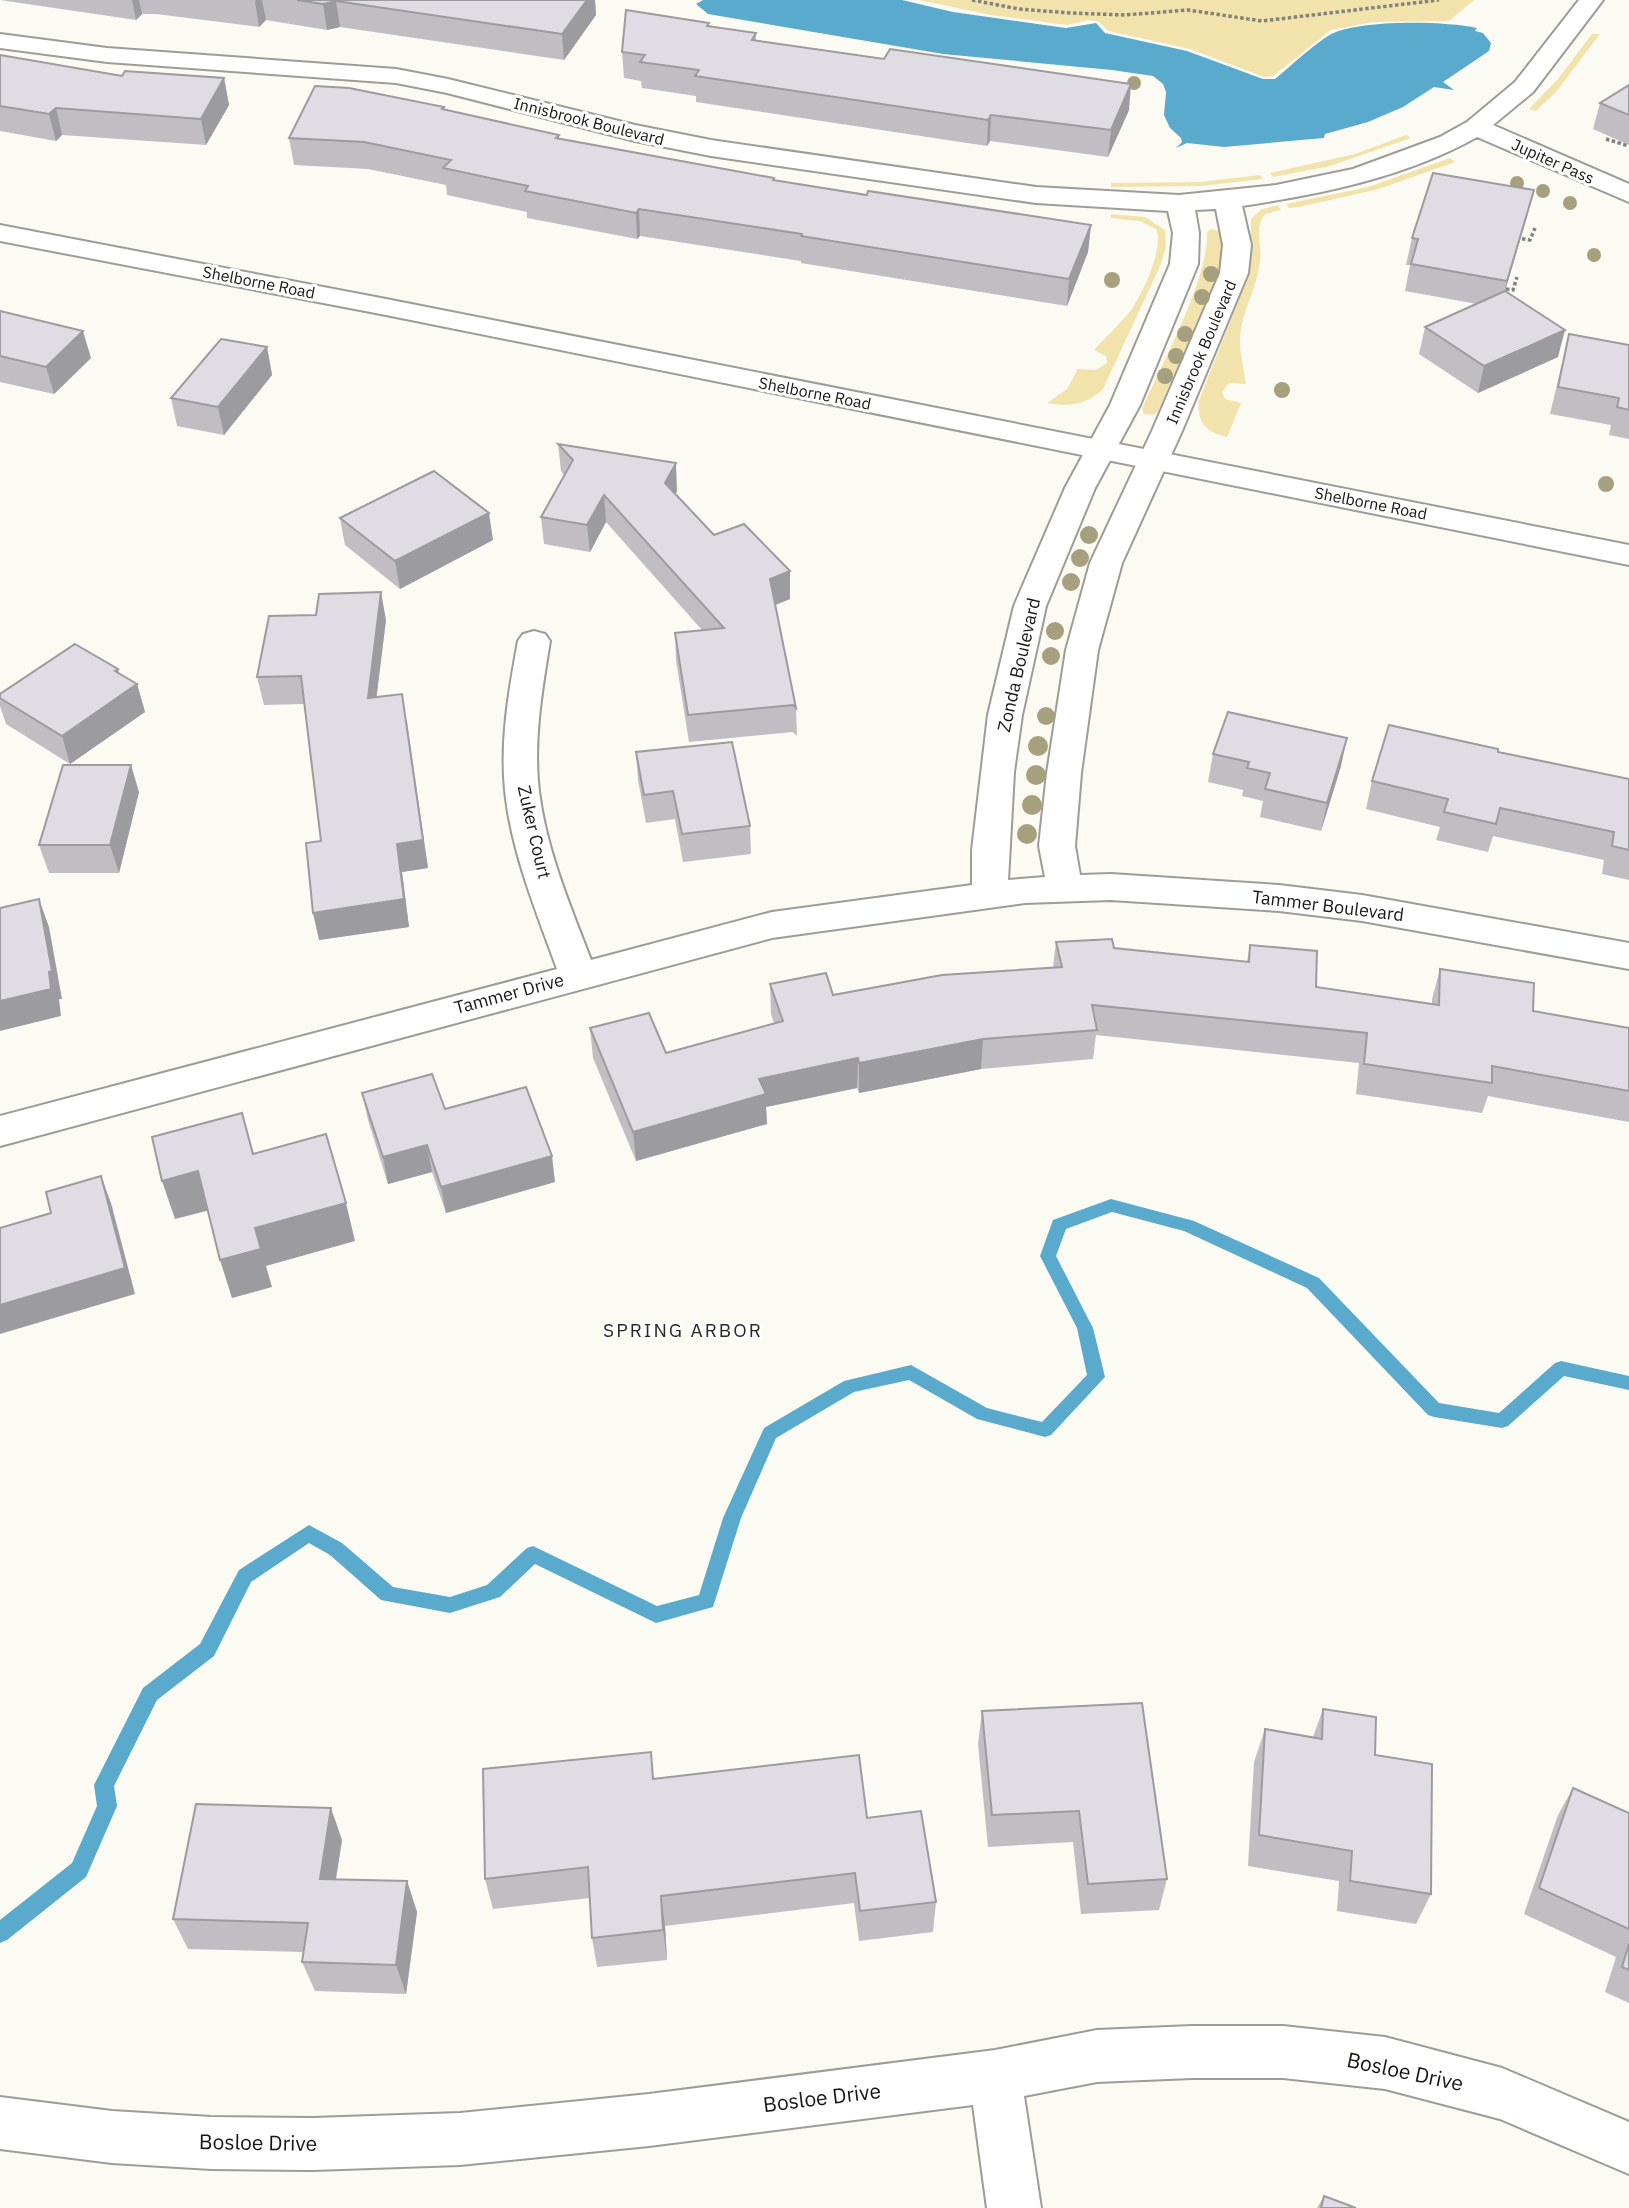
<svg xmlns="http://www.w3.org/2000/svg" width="1629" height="2208" viewBox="0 0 1629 2208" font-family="'IBM Plex Sans',sans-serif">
	<rect width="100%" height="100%" fill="#fcfbf3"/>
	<g fill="#f2e3ac">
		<path d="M 919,0 L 1474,0 L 1449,21 L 1373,22 L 1331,30 L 1273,76 L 1264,77 L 1190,49 L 1108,31 L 1099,22 L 1089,20 L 1067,25 L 991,15 Z"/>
		<path d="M 1592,34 L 1600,34 L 1556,92 L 1536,111 L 1529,109 L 1558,79 Z"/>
		<path d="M 1406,135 L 1411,138 L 1330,166 L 1273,177 L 1270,173 L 1355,154 Z"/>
		<path d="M 1450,158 L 1455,162 L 1379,189 L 1299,207 L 1289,208 L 1286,204 L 1368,187 Z"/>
		<path d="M 1260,175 L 1263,179 L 1200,186 L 1111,187 L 1111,183 L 1200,182 Z"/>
		<path d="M 1278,205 L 1281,210 L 1265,214 C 1254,227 1262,246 1260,261 C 1257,289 1241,312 1240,340 C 1240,355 1244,370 1246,384 L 1229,383 L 1222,392 L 1225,399 L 1241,403 L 1227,437 C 1207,433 1196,422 1199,400 L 1248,277 L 1251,265 L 1251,219 L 1262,209 Z"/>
		<path d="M 1111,214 L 1145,217 L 1165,230 L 1166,247 L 1161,264 L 1103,389 C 1086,405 1070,407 1047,403 L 1067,389 L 1078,369 L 1096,370 L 1107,363 L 1106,356 L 1094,350 C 1106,337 1120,324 1131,310 C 1142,295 1165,246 1156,229 L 1140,221 L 1111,218 Z"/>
		<path d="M 1211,229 L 1221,232 L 1221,263 L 1218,274 L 1158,411 L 1153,415 L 1144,414 L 1142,409 C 1162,363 1209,279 1207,232 Z"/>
	</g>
	<path fill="#5aaacd" d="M 703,0 L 902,0 L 953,12 L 1066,28 L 1096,23 L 1105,33 L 1187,51 L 1263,79 L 1275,79 C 1289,68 1321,37 1336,32 C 1368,20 1444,21 1477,28 L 1475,31 L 1483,33 L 1491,43 L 1489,51 L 1443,82 L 1454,90 L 1434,87 L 1403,107 L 1368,122 L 1325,134 L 1324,138 L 1224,147 L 1187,143 L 1176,148 L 1182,142 L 1181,138 L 1170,128 L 1164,115 L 1166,92 L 1163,84 L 1153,76 L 1112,70 L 943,54 L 708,14 L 696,4 Z"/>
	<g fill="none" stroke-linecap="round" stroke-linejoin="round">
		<path fill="#5aaacd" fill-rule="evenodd" d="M 1111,1199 L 1194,1221 L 1319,1278 L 1439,1403 L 1499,1413 L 1555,1363 L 1561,1361 L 1629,1376 L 1629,1390 L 1564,1376 L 1508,1426 L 1502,1428 L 1434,1417 L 1428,1415 L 1307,1288 L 1184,1231 L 1112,1212 L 1066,1229 L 1056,1256 L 1093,1328 L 1105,1377 L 1051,1435 L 1045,1437 L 977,1419 L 909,1380 L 854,1392 L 776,1438 L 741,1518 L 713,1607 L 656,1623 L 535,1564 L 500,1597 L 450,1613 L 381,1600 L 330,1555 L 309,1543 L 251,1582 L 214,1656 L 157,1700 L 114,1786 L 117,1806 L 86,1877 L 7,1940 L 0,1943 L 0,1920 L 72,1863 L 97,1806 L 94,1785 L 143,1688 L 200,1644 L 239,1570 L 309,1525 L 342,1543 L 393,1587 L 450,1597 L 487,1585 L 527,1548 L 533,1546 L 657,1606 L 699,1595 L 723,1518 L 764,1428 L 844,1381 L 911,1365 L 987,1408 L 1042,1422 L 1087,1375 L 1077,1328 L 1040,1256 L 1053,1220 Z"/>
		<defs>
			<g id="minor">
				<path d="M 1579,0 L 1603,0 L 1533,92 L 1493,125 L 1629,184 L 1629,202 L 1477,137 C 1406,177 1322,194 1242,206 L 1251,245 L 1248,273 L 1182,431 L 1122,563 L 1098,650 L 1081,773 L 1075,846 L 1080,875 L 1111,874 L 1279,885 L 1362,895 L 1629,943 L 1629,969 L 1362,921 L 1279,911 L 1111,900 L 1025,903 L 772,938 L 0,1146 L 0,1116 L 557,969 C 536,911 511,851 505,790 C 500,740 509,690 518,641 L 523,634 L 534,631 L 545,634 L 550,641 C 542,690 533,741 539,791 C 546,849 570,905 591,960 L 772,912 L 972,885 L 972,850 L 988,715 L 1014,606 L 1065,488 L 1110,405 L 1170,264 L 1173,233 L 1168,211 L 1036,203 L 711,156 L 635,141 L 447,93 L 396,83 L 107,62 L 0,48 L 0,34 L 107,48 L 396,69 L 448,79 L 635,125 L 711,140 L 1036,187 L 1179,195 L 1276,185 L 1353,169 L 1440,137 L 1467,122 L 1515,82 ZM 1216,209 L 1223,245 L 1220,273 L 1152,431 L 1090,563 L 1066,650 L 1047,773 L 1039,846 L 1045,877 L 1008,880 L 1014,772 L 1022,715 L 1046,606 L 1095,488 L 1140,405 L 1198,264 L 1199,233 L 1195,210 Z"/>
				<path d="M 1192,2026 L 1283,2026 L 1385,2037 L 1502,2068 L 1629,2122 L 1629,2174 L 1500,2119 L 1385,2089 L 1283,2078 L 1192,2078 L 1097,2082 L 1024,2096 L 1041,2208 L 987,2208 L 973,2105 L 649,2146 L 460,2165 L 313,2170 L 211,2169 L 112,2163 L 0,2149 L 0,2097 L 112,2111 L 211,2117 L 313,2118 L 460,2113 L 649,2094 L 995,2050 L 1097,2030 Z"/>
			</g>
			<path id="tertiary" d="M 0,225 L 386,299 L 1629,545 L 1629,565 L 386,315 L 0,241 Z"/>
		</defs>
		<use href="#minor" stroke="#9e9c96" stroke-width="4"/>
		<use href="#tertiary" stroke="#9e9c96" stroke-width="4"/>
		<g stroke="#83837e" stroke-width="3.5" stroke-dasharray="3.5 2.5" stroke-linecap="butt">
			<path d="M 972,0 L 1019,9 L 1070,13 L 1125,15 L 1188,10 L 1262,21 L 1439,0"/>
			<path d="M 1606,139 L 1629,146"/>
			<path d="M 1516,238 L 1530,240 L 1535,228"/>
			<path d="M 1500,288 L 1513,290 L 1517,277"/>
		</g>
		<use href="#minor" fill="#fff" fill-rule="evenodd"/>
		<use href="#tertiary" fill="#fff" fill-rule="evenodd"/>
	</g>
	<g fill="#a7a07f">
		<circle cx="1134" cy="83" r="7"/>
		<circle cx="1517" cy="183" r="7"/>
		<circle cx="1543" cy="191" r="7"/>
		<circle cx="1570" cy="203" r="7"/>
		<circle cx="1594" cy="255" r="7"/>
		<circle cx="1211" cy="274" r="8"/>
		<circle cx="1112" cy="280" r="8"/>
		<circle cx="1202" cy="297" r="8"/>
		<circle cx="1185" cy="334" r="8"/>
		<circle cx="1176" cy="356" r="8"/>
		<circle cx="1165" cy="376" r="8"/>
		<circle cx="1282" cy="390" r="8"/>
		<circle cx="1606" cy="484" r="8"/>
		<circle cx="1089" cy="535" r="9"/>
		<circle cx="1080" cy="558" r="9"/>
		<circle cx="1071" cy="582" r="9"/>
		<circle cx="1055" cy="631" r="9"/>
		<circle cx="1051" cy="656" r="9"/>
		<circle cx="1046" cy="716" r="9"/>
		<circle cx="1038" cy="746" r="10"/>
		<circle cx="1036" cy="775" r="10"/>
		<circle cx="1032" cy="805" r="10"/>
		<circle cx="1027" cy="834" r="10"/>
	</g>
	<g fill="#c0bec3">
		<path d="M 0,0 L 595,0 L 596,15 L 564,60 L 340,27 L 327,30 L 266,20 L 259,27 L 156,14 L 142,14 L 136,20 Z"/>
		<path d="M 709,23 L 709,27 L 756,33 L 756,40 L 1129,110 L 1108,157 L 990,141 L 987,146 L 696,102 L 696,96 L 642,88 L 641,81 L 624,78 L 622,52 Z"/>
		<path d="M 0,55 L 122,76 L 224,78 L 229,105 L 206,145 L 62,135 L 56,141 L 0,131 Z"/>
		<path d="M 1629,85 L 1629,145 L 1593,129 L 1600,103 Z"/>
		<path d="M 444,107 L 445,110 L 559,135 L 559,139 L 774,178 L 774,181 L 867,195 L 1091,225 L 1088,252 L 1067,306 L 801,263 L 801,261 L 640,236 L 637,239 L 527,218 L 527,212 L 447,195 L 446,185 L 368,169 L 294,165 L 289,138 Z"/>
		<path d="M 1534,190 L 1527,216 L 1505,291 L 1558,357 L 1478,393 L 1419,354 L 1425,327 L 1477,304 L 1405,291 L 1410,265 L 1406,265 L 1412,238 Z"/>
		<path d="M 0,311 L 91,358 L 54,394 L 0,382 Z"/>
		<path d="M 1569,334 L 1629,345 L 1629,439 L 1609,435 L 1611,425 L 1550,414 Z"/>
		<path d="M 267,347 L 272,375 L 224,435 L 177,426 L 171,398 Z"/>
		<path d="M 558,444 L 677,491 L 675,494 L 714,535 L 790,599 L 775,605 L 796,708 L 797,736 L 793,732 L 689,742 L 676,660 L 675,633 L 702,630 L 606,522 L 590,552 L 544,544 L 541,517 L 564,475 L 561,471 Z"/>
		<path d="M 340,518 L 493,540 L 400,589 L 345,545 Z"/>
		<path d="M 386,620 L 376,697 L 407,721 L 428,868 L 402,872 L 409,927 L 319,940 L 321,841 L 304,704 L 264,705 L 257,677 Z"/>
		<path d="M 119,673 L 137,684 L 145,712 L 70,764 L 6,724 L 0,706 L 0,694 Z"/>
		<path d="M 636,752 L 750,826 L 751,854 L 683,862 L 675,819 L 646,823 L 638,780 Z"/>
		<path d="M 1498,752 L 1629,779 L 1629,880 L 1602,874 L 1604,860 L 1493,836 L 1488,852 L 1436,840 L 1440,827 L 1366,809 L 1372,781 Z"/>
		<path d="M 1213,754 L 1341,766 L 1321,831 L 1260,817 L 1263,801 L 1242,796 L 1243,790 L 1208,782 Z"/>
		<path d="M 139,792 L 119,873 L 49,873 L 39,845 Z"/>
		<path d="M 1056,942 L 1247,962 L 1250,945 L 1316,987 L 1432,1004 L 1432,999 L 1440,969 L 1533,1011 L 1629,1028 L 1629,1122 L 1488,1096 L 1482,1113 L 1356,1094 L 1359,1063 L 1096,1035 L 1093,1059 L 981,1069 L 859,1093 L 857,1088 L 766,1107 L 767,1124 L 636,1161 L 593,1058 L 590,1028 L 666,1053 L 774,1023 L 771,1014 L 770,984 L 833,995 L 1053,967 Z"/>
		<path d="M 362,1093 L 445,1109 L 555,1182 L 446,1213 L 432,1172 L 388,1184 L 368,1120 Z"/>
		<path d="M 1323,1709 L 1375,1755 L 1431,1894 L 1416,1924 L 1337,1911 L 1339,1881 L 1248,1866 L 1254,1762 L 1265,1729 L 1313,1737 Z"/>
		<path d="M 982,1711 L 1167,1879 L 1159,1910 L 1081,1914 L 1073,1842 L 988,1847 L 978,1744 Z"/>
		<path d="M 654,1779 L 867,1818 L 936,1902 L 933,1932 L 859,1941 L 854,1903 L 665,1926 L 667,1960 L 597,1967 L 592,1938 L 590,1898 L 493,1909 L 485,1879 Z"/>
		<path d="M 1573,1788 L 1629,1813 L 1629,2003 L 1605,1992 L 1616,1957 L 1524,1914 L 1558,1815 Z"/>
		<path d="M 342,1840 L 336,1879 L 407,1881 L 417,1912 L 406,1994 L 315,1991 L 302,1962 L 303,1952 L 188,1949 L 173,1919 Z"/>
		<path d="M 1324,2196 L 1356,2208 L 1317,2208 Z"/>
	</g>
	<g fill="#9c9b9f">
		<path d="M 132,0 L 139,0 L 142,14 L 136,20 Z"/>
		<path d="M 256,0 L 262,0 L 266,20 L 259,27 L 255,1 Z"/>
		<path d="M 587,0 L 595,0 L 596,15 L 564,60 L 562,34 Z"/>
		<path d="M 336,1 L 340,27 L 327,30 L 323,4 Z"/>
		<path d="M 224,78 L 229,105 L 206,145 L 201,119 Z"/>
		<path d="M 1131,84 L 1129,110 L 1108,157 L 1111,130 Z"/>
		<path d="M 56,108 L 62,135 L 56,141 L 49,114 Z"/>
		<path d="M 991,115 L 990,141 L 987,146 L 988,120 Z"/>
		<path d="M 1534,190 L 1527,216 L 1500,308 L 1507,281 Z"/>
		<path d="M 639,209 L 640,236 L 637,239 L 636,213 Z"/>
		<path d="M 1091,225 L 1088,252 L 1067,306 L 1069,279 Z"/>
		<path d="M 1565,330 L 1558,357 L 1478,393 L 1484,366 Z"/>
		<path d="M 83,331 L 91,358 L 54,394 L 46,367 Z"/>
		<path d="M 267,347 L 272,375 L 224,435 L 218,407 Z"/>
		<path d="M 676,463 L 677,491 L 667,511 L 665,483 Z"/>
		<path d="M 604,495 L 606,522 L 590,552 L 587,525 Z"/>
		<path d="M 489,513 L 493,540 L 400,589 L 395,561 Z"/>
		<path d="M 790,571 L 790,599 L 770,607 L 770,579 Z"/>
		<path d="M 381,592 L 386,620 L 373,726 L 368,698 Z"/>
		<path d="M 118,669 L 125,693 L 137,684 L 145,712 L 70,764 L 62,736 L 115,671 Z"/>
		<path d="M 402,694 L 428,868 L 402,872 L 409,927 L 319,940 L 313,913 L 397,844 Z"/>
		<path d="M 1347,738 L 1341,766 L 1321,831 L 1327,803 Z"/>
		<path d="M 131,765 L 139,792 L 119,873 L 110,845 Z"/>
		<path d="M 39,899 L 49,927 L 62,999 L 59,999 L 61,1016 L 0,1031 L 0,1001 Z"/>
		<path d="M 983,1039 L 981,1069 L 859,1093 L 859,1063 Z"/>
		<path d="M 858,1058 L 857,1088 L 766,1107 L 767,1124 L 636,1161 L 633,1132 L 759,1079 Z"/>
		<path d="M 427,1145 L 432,1172 L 388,1184 L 383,1157 Z"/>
		<path d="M 552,1156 L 555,1182 L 446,1213 L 441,1187 Z"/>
		<path d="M 198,1171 L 210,1210 L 175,1219 L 162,1181 Z"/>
		<path d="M 101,1176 L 111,1203 L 135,1294 L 0,1334 L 0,1305 Z"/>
		<path d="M 346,1203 L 355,1241 L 266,1266 L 272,1287 L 232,1298 L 220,1260 L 255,1228 Z"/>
		<path d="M 331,1808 L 342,1840 L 331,1909 L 320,1879 Z"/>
		<path d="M 407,1881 L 417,1912 L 406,1994 L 396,1965 Z"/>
		<path d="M 661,1896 L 665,1926 L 667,1960 L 663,1930 Z"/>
	</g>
	<g fill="#dfdde3" stroke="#9c9b9f" stroke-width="2">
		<path d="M 297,0 L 587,0 L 562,34 L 336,1 L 323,4 Z"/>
		<path d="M 626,10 L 709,23 L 707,26 L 756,33 L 752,40 L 884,59 L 890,49 L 1131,84 L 1111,130 L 991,115 L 988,120 L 695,76 L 699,70 L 640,62 L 645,55 L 622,52 Z"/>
		<path d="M 0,55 L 122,76 L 125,71 L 224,78 L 201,119 L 56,108 L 49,114 L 0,106 Z"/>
		<path d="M 1629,85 L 1629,115 L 1600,103 Z"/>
		<path d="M 315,86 L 349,88 L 444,107 L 442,109 L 559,135 L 556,138 L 774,178 L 773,180 L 867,195 L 868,191 L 1091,225 L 1069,279 L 801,236 L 802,234 L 639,209 L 636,213 L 525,191 L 528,186 L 443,168 L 451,160 L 364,142 L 289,138 Z"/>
		<path d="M 1433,173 L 1534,190 L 1507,281 L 1411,264 L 1418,239 L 1412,238 Z"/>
		<path d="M 1505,291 L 1565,330 L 1484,366 L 1425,327 Z"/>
		<path d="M 0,311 L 83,331 L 46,367 L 0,356 Z"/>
		<path d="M 1569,334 L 1629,345 L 1629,410 L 1617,407 L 1619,398 L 1558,387 Z"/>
		<path d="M 221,339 L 267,347 L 218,407 L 171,398 Z"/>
		<path d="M 558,444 L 676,463 L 665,483 L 714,535 L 744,524 L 790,571 L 770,579 L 796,708 L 793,705 L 688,715 L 675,633 L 724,628 L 604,495 L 587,525 L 541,517 L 573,460 Z"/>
		<path d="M 434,471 L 489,513 L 395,561 L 340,518 Z"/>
		<path d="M 381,592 L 368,698 L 402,694 L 423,840 L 397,844 L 404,899 L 313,913 L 306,843 L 321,841 L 301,676 L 257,677 L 269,616 L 316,615 L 319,594 Z"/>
		<path d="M 75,644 L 118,669 L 115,671 L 137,684 L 62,736 L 0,698 L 0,694 Z"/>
		<path d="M 1228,712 L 1347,738 L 1327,803 L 1265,789 L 1270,773 L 1247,768 L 1249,762 L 1213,754 Z"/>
		<path d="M 1389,725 L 1498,749 L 1498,752 L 1629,779 L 1629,850 L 1612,846 L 1614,832 L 1500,808 L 1496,824 L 1444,812 L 1448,799 L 1372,781 Z"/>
		<path d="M 732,742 L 750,826 L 682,834 L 673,791 L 644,795 L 636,752 Z"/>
		<path d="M 63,765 L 131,765 L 110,845 L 39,845 Z"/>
		<path d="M 39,899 L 52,971 L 49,972 L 51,989 L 0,1001 L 0,908 Z"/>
		<path d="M 1112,939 L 1114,948 L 1249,962 L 1250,945 L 1317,951 L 1316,987 L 1439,1005 L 1440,969 L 1534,983 L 1533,1011 L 1629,1028 L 1629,1091 L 1492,1066 L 1492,1083 L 1364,1064 L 1367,1033 L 1092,1005 L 1097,1030 L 983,1039 L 859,1063 L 858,1058 L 759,1079 L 766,1094 L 633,1132 L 590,1028 L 649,1013 L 666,1053 L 783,1021 L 770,984 L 826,973 L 833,995 L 942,975 L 1062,967 L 1056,942 Z"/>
		<path d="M 432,1074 L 445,1109 L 526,1087 L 552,1156 L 441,1187 L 427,1145 L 383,1157 L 362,1093 Z"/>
		<path d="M 242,1113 L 253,1154 L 326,1134 L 346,1203 L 255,1228 L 261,1249 L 220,1260 L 198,1171 L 162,1181 L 152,1137 Z"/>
		<path d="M 101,1176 L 125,1268 L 0,1305 L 0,1228 L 51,1213 L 46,1192 Z"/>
		<path d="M 1142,1703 L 1167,1879 L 1088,1884 L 1079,1811 L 992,1815 L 982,1711 Z"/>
		<path d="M 1323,1709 L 1376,1717 L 1375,1755 L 1432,1764 L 1431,1894 L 1350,1881 L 1352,1851 L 1259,1835 L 1265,1729 L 1322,1739 Z"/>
		<path d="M 651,1752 L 653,1779 L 859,1755 L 867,1818 L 921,1811 L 936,1902 L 860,1911 L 855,1873 L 661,1896 L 663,1930 L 592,1938 L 588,1867 L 485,1879 L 483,1769 Z"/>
		<path d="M 1573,1788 L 1629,1813 L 1629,1929 L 1539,1888 Z"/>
		<path d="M 196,1804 L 331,1808 L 320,1879 L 407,1881 L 396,1965 L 302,1962 L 308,1923 L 173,1919 Z"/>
		<path d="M 1629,1944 L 1629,1970 L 1622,1967 Z"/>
		<path d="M 1324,2196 L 1356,2208 L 1321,2208 Z"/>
	</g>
	<g text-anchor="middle" stroke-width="6" stroke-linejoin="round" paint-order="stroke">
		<g font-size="16" fill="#161613" stroke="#fff">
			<text transform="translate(589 121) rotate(14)" y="6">Innisbrook Boulevard</text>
			<text transform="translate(1553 161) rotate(24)" y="6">Jupiter Pass</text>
			<text transform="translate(259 282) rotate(11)" y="6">Shelborne Road</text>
			<text transform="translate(1201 352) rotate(-67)" y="6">Innisbrook Boulevard</text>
			<text transform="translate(815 393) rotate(11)" y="6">Shelborne Road</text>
			<text transform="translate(1371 503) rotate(11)" y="6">Shelborne Road</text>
		</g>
		<g font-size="18" fill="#161613" stroke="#fff">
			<text transform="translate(1019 665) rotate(-77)" y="6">Zonda Boulevard</text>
			<text transform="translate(534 832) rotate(77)" y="6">Zuker Court</text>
			<text transform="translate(1328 906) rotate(7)" y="6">Tammer Boulevard</text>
			<text transform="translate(509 994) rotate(-15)" y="6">Tammer Drive</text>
		</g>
		<g font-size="19" letter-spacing="2" fill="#2b2924" stroke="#fff">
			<text x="683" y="1337">SPRING ARBOR</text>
		</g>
		<g font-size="21" fill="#161613" stroke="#fff">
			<text transform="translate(1405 2072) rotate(12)" y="7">Bosloe Drive</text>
			<text transform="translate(822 2098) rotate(-7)" y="7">Bosloe Drive</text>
			<text transform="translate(258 2143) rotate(1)" y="7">Bosloe Drive</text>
		</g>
	</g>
</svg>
